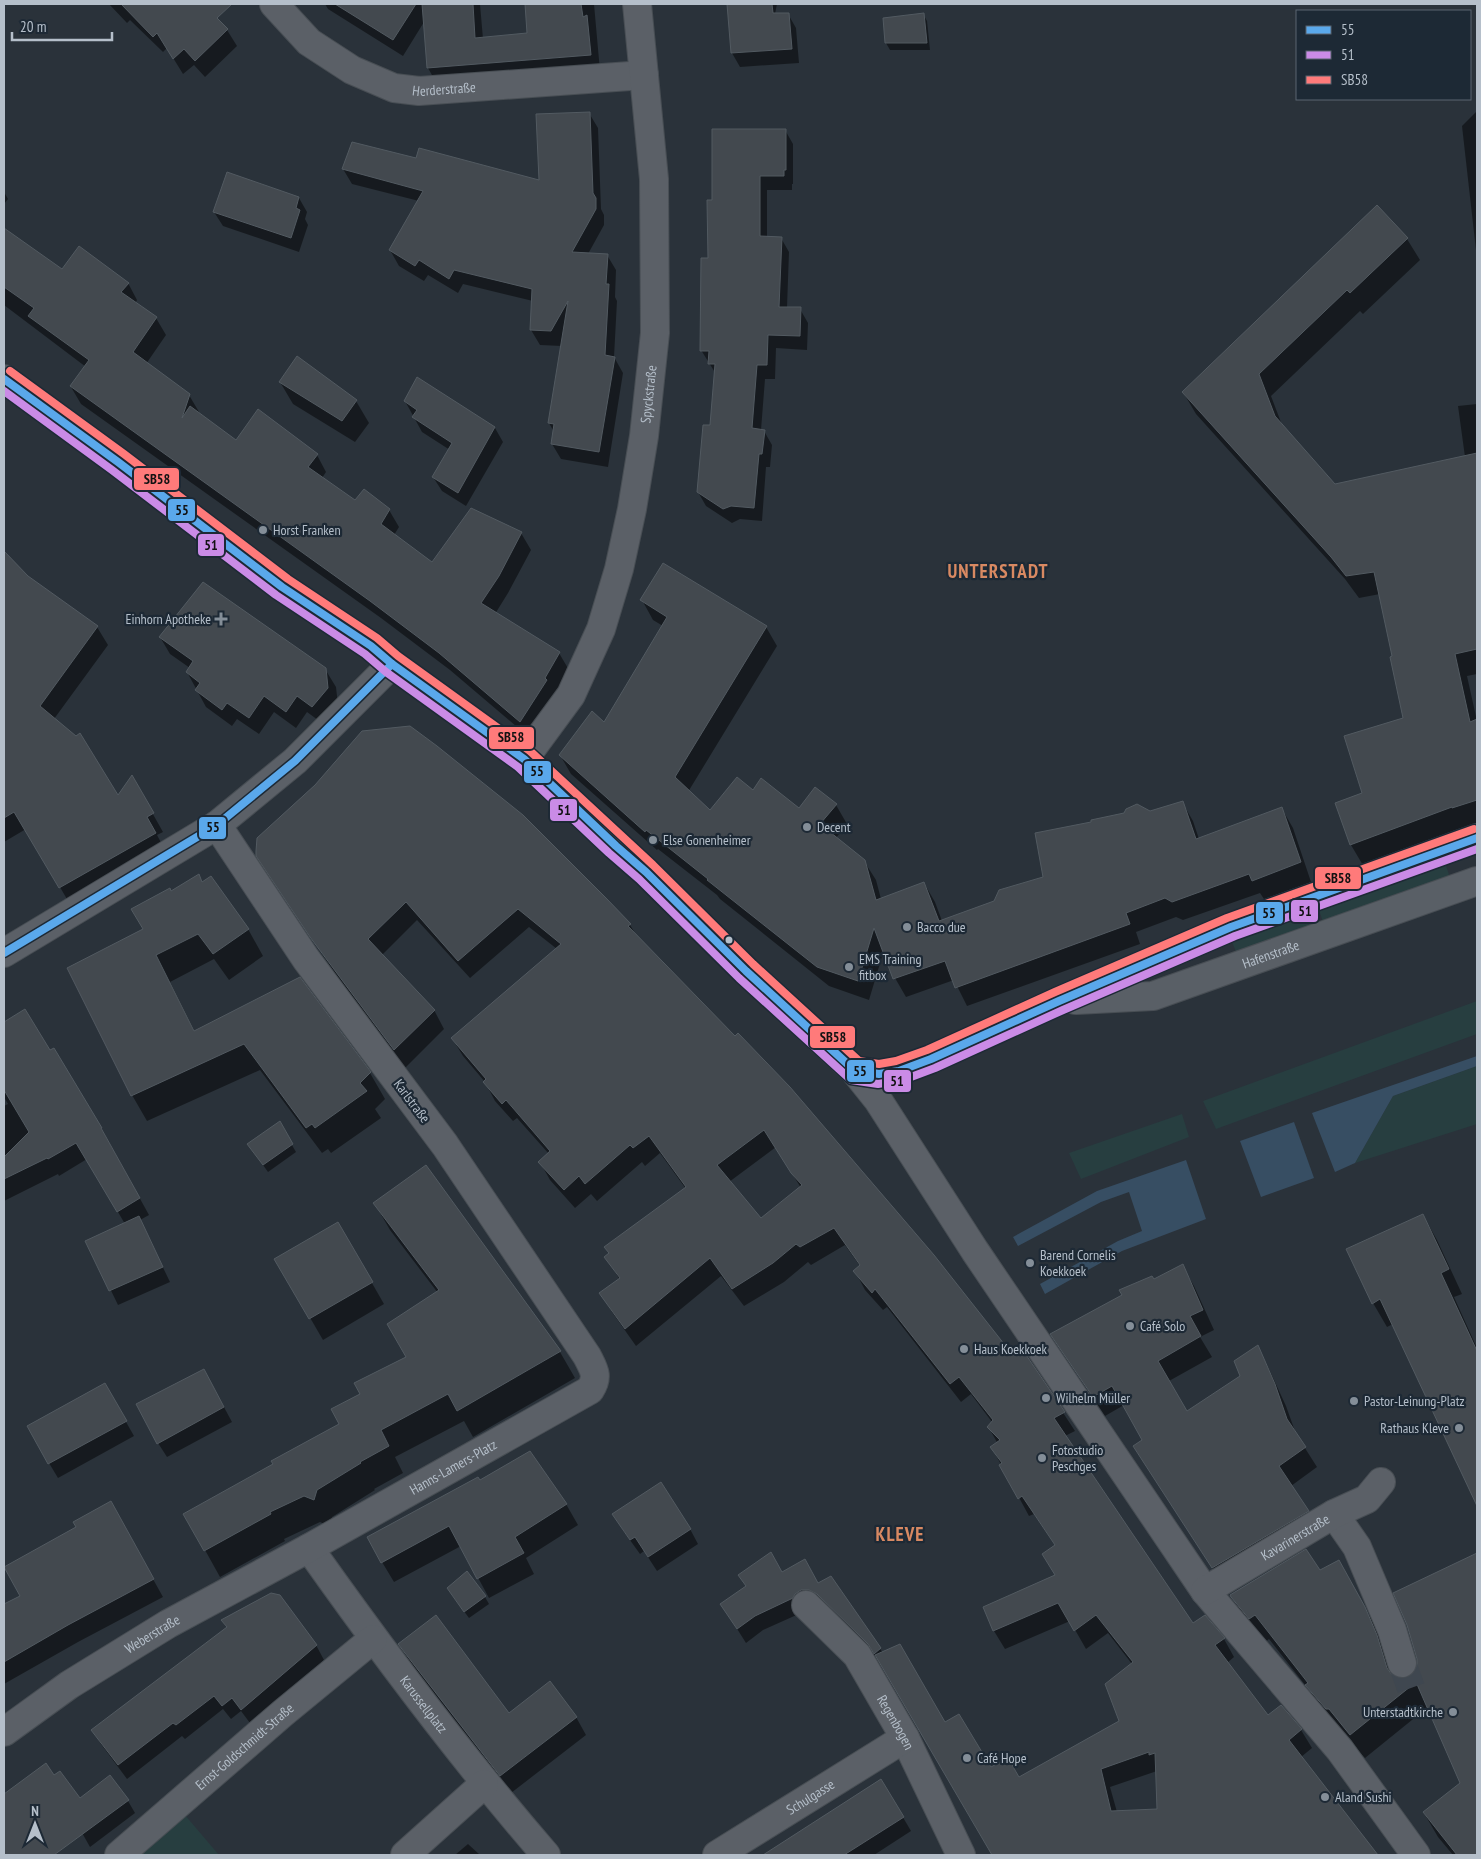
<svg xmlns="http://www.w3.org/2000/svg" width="1481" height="1859" viewBox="0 0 1481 1859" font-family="'PT Sans Narrow',sans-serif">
	<rect width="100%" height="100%" fill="#2a323a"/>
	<g fill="#273e40">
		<path d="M 1435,861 L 1446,866 L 1452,883 L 1325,928 L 1317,904 Z"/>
		<path d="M 1309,907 L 1317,930 L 1239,959 L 1230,937 Z"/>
		<path d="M 1477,1001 L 1477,1034 L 1216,1129 L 1203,1101 Z"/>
		<path d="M 1477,1066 L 1477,1124 L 1355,1163 L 1393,1096 Z"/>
		<path d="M 1182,1114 L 1189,1137 L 1081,1179 L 1069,1153 Z"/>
		<path d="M 184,1814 L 219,1855 L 137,1855 Z"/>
	</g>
	<g fill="#374e63">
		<path d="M 1477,1056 L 1477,1066 L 1393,1096 L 1355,1163 L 1335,1172 L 1312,1113 Z"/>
		<path d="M 1294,1122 L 1314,1178 L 1261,1197 L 1240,1141 Z"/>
		<path d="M 1186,1160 L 1206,1219 L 1122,1251 L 1045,1294 L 1040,1284 L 1118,1241 L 1142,1231 L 1129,1192 L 1101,1202 L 1018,1246 L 1013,1237 L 1097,1191 Z"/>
	</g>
	<g fill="#0007" fill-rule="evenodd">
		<path d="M 109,4 L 204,4 L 227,30 L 237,46 L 205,77 L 194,65 L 183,74 L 167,48 L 163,52 L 130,20 L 127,23 Z"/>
		<path d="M 325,4 L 480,4 L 483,39 L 529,34 L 526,4 L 594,4 L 600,71 L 437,84 L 428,68 L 424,22 L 403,56 L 328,9 Z"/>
		<path d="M 728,4 L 777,4 L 775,14 L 788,14 L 796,28 L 799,63 L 740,67 L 732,53 Z"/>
		<path d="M 923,14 L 927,21 L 930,50 L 890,50 L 886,43 Z"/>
		<path d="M 1477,111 L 1477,259 L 1462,126 Z"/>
		<path d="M 589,113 L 598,128 L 601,209 L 604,215 L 604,225 L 588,254 L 607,255 L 616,270 L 615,297 L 617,301 L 614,357 L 623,373 L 608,467 L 561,459 L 552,444 L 554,432 L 549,423 L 562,346 L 540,345 L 531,330 L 533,301 L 463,284 L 458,293 L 428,275 L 424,281 L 399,266 L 390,250 L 419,201 L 352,184 L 343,169 L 417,160 L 540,182 Z"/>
		<path d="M 785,130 L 793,144 L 793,184 L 792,184 L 792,190 L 767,190 L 767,238 L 781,238 L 789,252 L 787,308 L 800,309 L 808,323 L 807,350 L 776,348 L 775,379 L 765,379 L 761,430 L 764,431 L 772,445 L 770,467 L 766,467 L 762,521 L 740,519 L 732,523 L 706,506 L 698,492 L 711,427 L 716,374 L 701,350 L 713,201 Z"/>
		<path d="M 4,192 L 8,199 L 4,204 Z"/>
		<path d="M 299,198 L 307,212 L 305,219 L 308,225 L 299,252 L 223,226 L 214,212 Z"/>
		<path d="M 4,229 L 62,271 L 128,283 L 137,300 L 135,304 L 156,318 L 166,335 L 146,364 L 189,395 L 199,412 L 198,414 L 236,442 L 317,455 L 326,472 L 322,478 L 355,501 L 389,510 L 399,527 L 394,535 L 433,564 L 471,510 L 521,533 L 531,550 L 508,593 L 495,614 L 559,653 L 569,670 L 530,738 L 450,670 L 381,618 L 81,404 L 71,387 L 86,367 L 4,305 Z"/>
		<path d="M 1407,239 L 1420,260 L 1363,314 L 1360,311 L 1271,396 L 1282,425 L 1335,485 L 1465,457 L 1458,406 L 1477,404 L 1477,674 L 1467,676 L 1477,721 L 1477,826 L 1364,867 L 1351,845 L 1337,804 L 1364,794 L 1404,719 L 1394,657 L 1380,594 L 1359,598 L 1345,579 L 1196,414 L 1183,392 Z"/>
		<path d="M 418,379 L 495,428 L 503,442 L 466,506 L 442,491 L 433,477 L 450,450 L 422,432 L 405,401 Z"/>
		<path d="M 280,382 L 356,401 L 369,423 L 355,442 L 293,404 Z"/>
		<path d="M 4,553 L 27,577 L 97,627 L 108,645 L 54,719 L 118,797 L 132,777 L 163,832 L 157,835 L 166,852 L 71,906 L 26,829 L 4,842 L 4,783 L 32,764 L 4,741 Z"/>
		<path d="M 642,600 L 766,627 L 777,646 L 688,792 L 710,812 L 753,791 L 799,810 L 836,805 L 847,824 L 836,838 L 864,861 L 876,880 L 881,899 L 924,883 L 935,902 L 942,921 L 995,902 L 1044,877 L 1150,812 L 1182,802 L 1193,821 L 1199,839 L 1282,809 L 1293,828 L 1311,882 L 1264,899 L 1260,893 L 1183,920 L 1176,917 L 1136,932 L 1140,944 L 967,1006 L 954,980 L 906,997 L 895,978 L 884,950 L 869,1000 L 829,986 L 720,899 L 717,895 L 658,849 L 657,850 L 571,774 L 560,755 L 604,724 L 663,626 L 653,620 Z"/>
		<path d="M 160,637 L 325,669 L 336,687 L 338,705 L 322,723 L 307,712 L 296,728 L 274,712 L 259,734 L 237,719 L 232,726 L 206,707 L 187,672 L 190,668 L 170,654 Z"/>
		<path d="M 522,816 L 630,925 L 638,938 L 1012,1356 L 1022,1350 L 1075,1431 L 1065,1436 L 1192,1624 L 1224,1639 L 1234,1657 L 1227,1663 L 1268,1716 L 1281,1706 L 1301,1730 L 1312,1748 L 1301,1757 L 1376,1855 L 993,1855 L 878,1659 L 827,1608 L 801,1613 L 763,1630 L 746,1643 L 722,1605 L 747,1587 L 740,1575 L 782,1573 L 818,1585 L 880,1649 L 944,1723 L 990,1769 L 1019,1779 L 1120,1722 L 1132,1664 L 1108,1633 L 1086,1649 L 1070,1621 L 1005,1649 L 994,1631 L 985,1608 L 1056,1576 L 1056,1546 L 1034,1514 L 1029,1516 L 992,1448 L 998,1444 L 989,1428 L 992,1422 L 971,1394 L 961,1402 L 887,1307 L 883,1310 L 865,1290 L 855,1271 L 860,1266 L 845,1245 L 811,1265 L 808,1262 L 784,1282 L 744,1306 L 721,1276 L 636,1346 L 612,1312 L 601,1293 L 620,1280 L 606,1257 L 686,1189 L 660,1153 L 645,1166 L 642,1162 L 597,1201 L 591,1194 L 575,1208 L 550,1180 L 540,1162 L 549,1154 L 517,1118 L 513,1121 L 495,1101 L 485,1082 L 463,1056 L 452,1038 L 557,949 L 529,927 L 470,978 L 417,920 L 382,955 L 434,1010 L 444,1029 L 405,1068 L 341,982 L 269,875 ZM 776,1147 L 801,1188 L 761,1220 L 729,1182 ZM 1157,1771 L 1158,1811 L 1117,1812 L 1110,1787 Z"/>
		<path d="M 199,876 L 203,883 L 248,929 L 263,956 L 229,980 L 214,959 L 170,982 L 195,1032 L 370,1073 L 385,1099 L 375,1109 L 381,1118 L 331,1153 L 328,1149 L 322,1153 L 260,1070 L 147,1121 L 132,1095 L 144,930 L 171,892 Z"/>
		<path d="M 25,1011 L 49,1052 L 53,1049 L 101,1128 L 149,1215 L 140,1220 L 170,1282 L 118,1305 L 87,1241 L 125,1224 L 87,1159 L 59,1176 L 58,1174 L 4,1201 L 4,1106 L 8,1104 L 4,1097 L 4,1023 Z"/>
		<path d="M 279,1123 L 296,1152 L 268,1172 L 253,1151 Z"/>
		<path d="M 426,1167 L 560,1352 L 575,1378 L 473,1437 L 464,1421 L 395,1457 L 403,1473 L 374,1489 L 375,1490 L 332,1517 L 329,1526 L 320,1522 L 284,1539 L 285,1541 L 220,1577 L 185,1514 L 274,1464 L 341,1424 L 361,1395 L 408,1357 L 438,1293 L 390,1230 L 375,1204 Z"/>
		<path d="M 1423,1215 L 1437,1240 L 1462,1294 L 1454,1297 L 1477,1348 L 1477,1503 L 1393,1324 L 1387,1327 L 1373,1303 Z"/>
		<path d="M 338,1224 L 384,1304 L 323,1340 L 276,1259 Z"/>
		<path d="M 1182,1266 L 1194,1286 L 1214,1330 L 1200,1337 L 1212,1357 L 1169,1381 L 1186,1412 L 1241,1377 L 1257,1347 L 1268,1367 L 1286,1406 L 1296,1434 L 1317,1467 L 1291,1486 L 1319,1531 L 1225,1588 L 1134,1446 L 1143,1440 L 1124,1405 L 1105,1416 L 1052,1334 Z"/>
		<path d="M 105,1385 L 134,1436 L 58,1478 L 49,1463 Z"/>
		<path d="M 212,1385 L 232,1422 L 167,1457 L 158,1443 Z"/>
		<path d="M 480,1482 L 566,1504 L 578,1525 L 526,1558 L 534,1574 L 489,1598 L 461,1546 L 394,1582 L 382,1562 Z"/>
		<path d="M 120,1520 L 163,1597 L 78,1642 L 4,1684 L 4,1606 L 21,1596 Z"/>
		<path d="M 622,1529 L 690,1529 L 698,1544 L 657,1571 L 644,1551 L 640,1554 Z"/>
		<path d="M 1477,1554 L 1477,1855 L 1453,1855 L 1438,1837 L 1424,1813 L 1462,1784 L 1428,1707 L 1365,1758 L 1321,1710 L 1309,1690 L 1269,1639 L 1264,1643 L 1245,1619 L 1231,1595 L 1319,1571 L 1338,1561 L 1379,1633 L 1396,1678 L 1406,1679 L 1415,1674 L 1419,1666 L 1418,1659 L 1408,1625 L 1395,1594 Z"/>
		<path d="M 452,1595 L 485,1597 L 489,1604 L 469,1618 Z"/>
		<path d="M 223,1620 L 316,1645 L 324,1660 L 250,1723 L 241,1711 L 231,1719 L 223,1709 L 185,1739 L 182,1736 L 127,1779 L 101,1744 L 93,1730 L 227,1628 Z"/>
		<path d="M 399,1644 L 509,1715 L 576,1717 L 586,1735 L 511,1793 L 410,1662 Z"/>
		<path d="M 881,1780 L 911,1831 L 874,1855 L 766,1855 Z"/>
		<path d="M 11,1790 L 58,1855 L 4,1855 L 4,1795 Z"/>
		<path d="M 128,1801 L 135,1813 L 90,1847 L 68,1808 Z"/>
		<path d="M 468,1844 L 480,1855 L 455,1855 Z"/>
	</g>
	<g fill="#43494f" stroke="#525a61" fill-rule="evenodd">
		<path d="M 121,4 L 232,4 L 217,18 L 228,29 L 195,61 L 184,49 L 173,59 L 157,33 L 153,37 Z"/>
		<path d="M 335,4 L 416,4 L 393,40 Z"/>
		<path d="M 422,4 L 473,4 L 475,38 L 527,33 L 525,4 L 581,4 L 583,17 L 587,15 L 591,55 L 427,68 Z"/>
		<path d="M 727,4 L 772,4 L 773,13 L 789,13 L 792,49 L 731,53 Z"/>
		<path d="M 924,13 L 927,43 L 885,43 L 883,18 Z"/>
		<path d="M 590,112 L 593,193 L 596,198 L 596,209 L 572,252 L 608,254 L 606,284 L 609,284 L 605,355 L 615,357 L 599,452 L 551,444 L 554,424 L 548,423 L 568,301 L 551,331 L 530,330 L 532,289 L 454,270 L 449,279 L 419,260 L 415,266 L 389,250 L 423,191 L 342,169 L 352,142 L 416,158 L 419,148 L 539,180 L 536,114 Z"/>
		<path d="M 712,129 L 786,129 L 786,170 L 784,170 L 784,176 L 760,176 L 760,236 L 782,237 L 779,307 L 801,307 L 800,336 L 768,335 L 767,365 L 757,365 L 752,428 L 765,430 L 762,454 L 759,454 L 754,508 L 731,506 L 723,509 L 697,492 L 703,425 L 710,425 L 715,364 L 708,364 L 709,351 L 700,351 L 701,258 L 708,258 L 707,200 L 712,200 Z"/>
		<path d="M 227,172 L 299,197 L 296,208 L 300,210 L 291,238 L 213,212 Z"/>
		<path d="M 1377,205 L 1408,238 L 1350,293 L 1347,290 L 1259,374 L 1275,416 L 1335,484 L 1477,453 L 1477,649 L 1455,654 L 1470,722 L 1477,719 L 1477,800 L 1452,808 L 1452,807 L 1350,845 L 1335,803 L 1362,793 L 1344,736 L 1403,718 L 1390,657 L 1392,656 L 1374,572 L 1346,576 L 1331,557 L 1182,392 Z"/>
		<path d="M 4,228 L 62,269 L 79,246 L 129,283 L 121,292 L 157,317 L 133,352 L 190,394 L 182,418 L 190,406 L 236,440 L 258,409 L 318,454 L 308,467 L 355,500 L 364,489 L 390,509 L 381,524 L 432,562 L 471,508 L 522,532 L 499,576 L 481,603 L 560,652 L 545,678 L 547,680 L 520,722 L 439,653 L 370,601 L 70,386 L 89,360 L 28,316 L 34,308 L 4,287 Z"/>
		<path d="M 297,356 L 357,400 L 342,421 L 279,382 Z"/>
		<path d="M 417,377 L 495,427 L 458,493 L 432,477 L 452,443 L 412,417 L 417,410 L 404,401 Z"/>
		<path d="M 4,551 L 28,576 L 98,626 L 40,706 L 76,736 L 80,733 L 118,795 L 132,775 L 154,813 L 147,817 L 156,833 L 59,888 L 14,812 L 4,818 Z"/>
		<path d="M 663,563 L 767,626 L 675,777 L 710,810 L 737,777 L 753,790 L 761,778 L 799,808 L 815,787 L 837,804 L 820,824 L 865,860 L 876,900 L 924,882 L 939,921 L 994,901 L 999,890 L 1043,877 L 1035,833 L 1091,822 L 1091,820 L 1124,813 L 1126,809 L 1137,804 L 1150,811 L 1183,801 L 1196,839 L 1282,807 L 1301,862 L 1252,881 L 1249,874 L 1172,902 L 1165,898 L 1126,913 L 1130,924 L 955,988 L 945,961 L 893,979 L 874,928 L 858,981 L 817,967 L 707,880 L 708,879 L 655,837 L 646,830 L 645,832 L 559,755 L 592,711 L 604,722 L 667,617 L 640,600 Z"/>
		<path d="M 203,582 L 326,668 L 328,688 L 312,707 L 297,696 L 286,712 L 264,696 L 249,718 L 227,703 L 222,710 L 195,690 L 200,683 L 186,672 L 193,661 L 159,637 Z"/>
		<path d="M 410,726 L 437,746 L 523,815 L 606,898 L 631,924 L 628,926 L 735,1036 L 738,1033 L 790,1087 L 934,1255 L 1012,1354 L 1022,1349 L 1065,1412 L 1054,1418 L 1193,1623 L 1205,1615 L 1225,1638 L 1215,1645 L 1268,1715 L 1281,1705 L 1302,1729 L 1289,1740 L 1378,1855 L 992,1855 L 875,1655 L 900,1644 L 945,1722 L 959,1714 L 991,1767 L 1008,1758 L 1019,1777 L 1119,1721 L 1105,1684 L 1133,1662 L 1096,1615 L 1074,1631 L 1058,1603 L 993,1631 L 983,1607 L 1055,1575 L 1042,1554 L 1055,1545 L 1022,1496 L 1018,1499 L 999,1465 L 1002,1463 L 990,1447 L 1000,1440 L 987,1427 L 993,1420 L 959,1377 L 950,1384 L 875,1289 L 872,1293 L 853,1271 L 860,1265 L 834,1228 L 800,1247 L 796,1244 L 773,1263 L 732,1289 L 710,1258 L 625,1329 L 599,1293 L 620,1278 L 604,1257 L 609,1253 L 604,1247 L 686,1187 L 649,1136 L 633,1148 L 630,1145 L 585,1184 L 579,1176 L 564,1190 L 538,1162 L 550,1151 L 506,1100 L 502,1104 L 483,1082 L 486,1079 L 451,1038 L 561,944 L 518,909 L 458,961 L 406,902 L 368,939 L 435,1010 L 394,1050 L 310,937 L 256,856 L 256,851 L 257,838 L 315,785 L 362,731 ZM 764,1130 L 791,1173 L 802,1185 L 761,1218 L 717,1165 ZM 1149,1752 L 1149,1755 L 1155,1753 L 1157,1809 L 1111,1811 L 1101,1769 Z"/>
		<path d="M 199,874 L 202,882 L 211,876 L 249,929 L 213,954 L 198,934 L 156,955 L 194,1031 L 300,977 L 371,1072 L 360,1083 L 367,1091 L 315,1128 L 312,1124 L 306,1128 L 244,1044 L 131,1096 L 67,968 L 143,929 L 131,909 L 170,888 L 171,891 Z"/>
		<path d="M 25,1009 L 50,1050 L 54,1048 L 102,1128 L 101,1128 L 140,1198 L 117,1212 L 76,1143 L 48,1159 L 47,1158 L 4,1179 L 4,1157 L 29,1132 L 4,1090 L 4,1022 Z"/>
		<path d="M 280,1121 L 293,1144 L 263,1165 L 247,1144 Z"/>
		<path d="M 426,1165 L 561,1351 L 457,1411 L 448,1394 L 381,1430 L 389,1446 L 360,1462 L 361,1463 L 317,1490 L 314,1500 L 304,1496 L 270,1512 L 271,1514 L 204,1551 L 183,1514 L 273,1464 L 271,1461 L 339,1424 L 331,1409 L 360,1394 L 354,1383 L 406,1357 L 387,1324 L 439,1290 L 373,1203 Z"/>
		<path d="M 1423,1214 L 1449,1269 L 1441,1273 L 1477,1351 L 1477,1506 L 1380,1299 L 1372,1304 L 1346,1249 Z"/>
		<path d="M 139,1216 L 163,1267 L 109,1291 L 85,1241 Z"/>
		<path d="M 338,1222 L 373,1282 L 309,1319 L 274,1259 Z"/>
		<path d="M 1183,1264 L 1203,1310 L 1190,1316 L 1201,1336 L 1158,1361 L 1187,1411 L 1240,1376 L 1234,1361 L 1258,1345 L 1275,1384 L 1287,1419 L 1306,1447 L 1279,1466 L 1309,1511 L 1212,1568 L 1133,1446 L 1142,1440 L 1112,1386 L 1093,1397 L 1050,1334 L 1122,1295 L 1119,1290 L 1152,1276 L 1154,1279 Z"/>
		<path d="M 204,1369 L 224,1407 L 157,1444 L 136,1404 Z"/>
		<path d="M 105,1383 L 127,1421 L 48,1464 L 27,1426 Z"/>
		<path d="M 530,1451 L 567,1504 L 515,1537 L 524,1553 L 477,1579 L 449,1526 L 381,1563 L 367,1537 L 478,1477 L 480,1480 Z"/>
		<path d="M 661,1482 L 691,1529 L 648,1557 L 635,1537 L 630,1540 L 612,1514 Z"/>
		<path d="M 111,1501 L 154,1579 L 68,1625 L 4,1662 L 4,1604 L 20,1596 L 4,1567 L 76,1527 L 73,1522 Z"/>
		<path d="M 1306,1549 L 1320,1570 L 1339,1560 L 1365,1607 L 1377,1635 L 1387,1668 L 1392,1675 L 1399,1678 L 1406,1678 L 1413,1674 L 1417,1667 L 1417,1659 L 1407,1625 L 1393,1593 L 1477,1553 L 1477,1855 L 1457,1855 L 1423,1812 L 1460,1783 L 1416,1682 L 1350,1735 L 1329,1709 L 1326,1709 L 1305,1685 L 1308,1683 L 1255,1615 L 1249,1619 L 1231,1597 L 1230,1595 Z"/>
		<path d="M 771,1552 L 782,1572 L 805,1559 L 818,1583 L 831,1576 L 881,1648 L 874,1654 L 868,1644 L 817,1594 L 809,1590 L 801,1590 L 795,1594 L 793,1598 L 755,1616 L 737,1629 L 720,1604 L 746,1586 L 738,1575 Z"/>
		<path d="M 467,1571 L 486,1596 L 464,1612 L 447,1588 Z"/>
		<path d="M 271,1593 L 280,1595 L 317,1645 L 241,1710 L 232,1698 L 222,1706 L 214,1696 L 176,1725 L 173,1723 L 118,1765 L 91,1730 L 227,1627 L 221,1620 Z"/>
		<path d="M 436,1615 L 509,1713 L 550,1681 L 577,1717 L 500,1776 L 398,1644 Z"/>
		<path d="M 46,1763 L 54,1775 L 60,1771 L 80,1798 L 110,1775 L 129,1800 L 54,1855 L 4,1855 L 4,1794 Z"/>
		<path d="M 881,1779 L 904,1817 L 844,1855 L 763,1855 Z"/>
	</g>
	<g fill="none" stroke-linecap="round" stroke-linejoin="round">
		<path stroke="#3f4750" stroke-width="28" stroke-dasharray="28 14" stroke-linecap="butt" d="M 1402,1663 L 1411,1688"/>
		<defs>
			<g id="street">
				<path id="s1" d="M 274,4 L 309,42 L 352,70 L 394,88 L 419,91 L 644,75"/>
				<path id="s2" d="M 524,759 L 571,695 L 601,629 L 619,569 L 632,509 L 644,436 L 655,333 L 654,179 L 637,4"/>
				<path d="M 4,953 L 217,825 L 295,761 L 392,664"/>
				<path d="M 854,1070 L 878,1100 L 975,1251 L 1205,1591 L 1340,1750 L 1416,1855"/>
				<path d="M 1334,1514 L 1357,1547 L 1392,1630 L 1402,1663"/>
				<path id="s3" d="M 309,1548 C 384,1654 461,1757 546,1855"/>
				<path id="s4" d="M 1205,1591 L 1334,1514 L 1367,1499 L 1381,1482"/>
				<path id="s5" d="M 806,1605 L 857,1655 L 905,1738 L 961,1855"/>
				<path id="s6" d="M 4,1732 L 69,1685 L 168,1624 L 309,1548 L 590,1390 C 599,1376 594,1370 587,1356 L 445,1145 L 306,959 L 217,825"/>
				<path id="s7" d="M 119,1855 L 283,1713 L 373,1639"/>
				<path d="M 405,1855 L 484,1784"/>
				<path id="s8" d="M 717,1855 L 905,1738"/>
			</g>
			<g id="secondary">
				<path d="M 4,379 L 118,462 L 282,587 L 371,646 L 392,664 L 524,759 L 616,846 L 646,872 L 746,971 L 854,1070 L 879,1074 L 899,1071 L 931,1059 L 1059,1001 L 1231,927 L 1477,838"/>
				<path id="s9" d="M 1076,1000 L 1153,996 L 1477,881"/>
			</g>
		</defs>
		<use href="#street" stroke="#484e54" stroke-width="30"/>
		<use href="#secondary" stroke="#484e54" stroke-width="30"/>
		<use href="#street" stroke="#5b6067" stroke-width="28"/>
		<use href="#secondary" stroke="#595f66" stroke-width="28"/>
		<defs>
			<g id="bus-1">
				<path d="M 4,379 L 118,462 L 282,587 L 371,646 L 392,664 L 524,759 L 616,846 L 646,872 L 746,971 L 854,1070 L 879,1074 L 899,1071 L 931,1059 L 1059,1001 L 1231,927 L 1477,838"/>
				<path d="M 4,953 L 217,825 L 295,761 L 392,664"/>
			</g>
			<path id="bus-2" d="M 4,391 L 112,470 L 276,595 L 365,654 L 386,672 L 518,767 L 609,853 L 639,879 L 739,978 L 851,1080 L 878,1084 L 903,1080 L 935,1068 L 1063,1010 L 1235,936 L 1477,849"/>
			<path id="bus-3" d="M 10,371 L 124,454 L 288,579 L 377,638 L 398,656 L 530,751 L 653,865 L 753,964 L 859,1061 L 879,1064 L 896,1061 L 927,1050 L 1055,992 L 1227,918 L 1474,829"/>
		</defs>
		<use href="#bus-1" stroke="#1d2935" stroke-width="11"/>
		<use href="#bus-2" stroke="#1d2935" stroke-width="11"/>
		<use href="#bus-3" stroke="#1d2935" stroke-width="11"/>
		<use href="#bus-1" stroke="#5aa8eb" stroke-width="8"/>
		<use href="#bus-2" stroke="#ca8be6" stroke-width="8"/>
		<use href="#bus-3" stroke="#ff7a7a" stroke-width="8"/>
	</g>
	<g fill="#848e98" stroke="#1d2935" stroke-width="2">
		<circle cx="263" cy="530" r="5"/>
		<path d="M218.5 611.5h5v5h5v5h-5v5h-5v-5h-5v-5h5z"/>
		<circle cx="807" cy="827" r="5"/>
		<circle cx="653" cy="840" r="5"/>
		<circle cx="907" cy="927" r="5"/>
		<circle cx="849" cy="967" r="5"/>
		<circle cx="1030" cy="1263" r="5"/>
		<circle cx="1130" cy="1326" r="5"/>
		<circle cx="964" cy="1349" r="5"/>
		<circle cx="1046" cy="1398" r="5"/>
		<circle cx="1354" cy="1401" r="5"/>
		<circle cx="1459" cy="1428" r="5"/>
		<circle cx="1042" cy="1458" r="5"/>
		<circle cx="1453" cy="1712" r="5"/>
		<circle cx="967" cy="1758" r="5"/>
		<circle cx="1325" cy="1797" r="5"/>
	</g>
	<circle fill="#b5bfca" stroke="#1d2935" stroke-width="2" cx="729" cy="940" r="4.5"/>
	<g text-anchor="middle" stroke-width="4.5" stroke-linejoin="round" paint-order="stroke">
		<g font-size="14" fill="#b5bfca" stroke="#1d2935">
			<text dy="5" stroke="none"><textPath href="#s1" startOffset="199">Herderstraße</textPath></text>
			<text dy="5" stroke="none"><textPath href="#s2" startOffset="392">Spyckstraße</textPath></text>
			<text dy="5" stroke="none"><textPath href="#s9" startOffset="202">Hafenstraße</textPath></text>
			<text transform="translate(412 1101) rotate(53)" y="5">Karlstraße</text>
			<text dy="5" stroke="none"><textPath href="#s6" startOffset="522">Hanns-Lamers-Platz</textPath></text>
			<text dy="5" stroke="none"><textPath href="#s4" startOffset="105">Kavarinerstraße</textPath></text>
			<text dy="5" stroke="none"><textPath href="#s6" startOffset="178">Weberstraße</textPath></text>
			<text dy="5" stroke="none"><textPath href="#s3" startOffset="194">Karussellplatz</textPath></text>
			<text dy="5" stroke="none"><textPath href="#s5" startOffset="149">Regenbogen</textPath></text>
			<text dy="5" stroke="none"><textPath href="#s7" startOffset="166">Ernst-Goldschmidt-Straße</textPath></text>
			<text dy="5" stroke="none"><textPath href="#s8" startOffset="110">Schulgasse</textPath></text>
		</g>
		<g font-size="14" fill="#b5bfca" stroke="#1d2935" text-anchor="start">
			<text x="273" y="535">Horst Franken</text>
			<text x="211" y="624" text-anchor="end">Einhorn Apotheke</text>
			<text x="817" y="832">Decent</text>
			<text x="663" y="845">Else Gonenheimer</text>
			<text x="917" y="932">Bacco due</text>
			<text x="859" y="964">EMS Training<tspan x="859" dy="16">fitbox</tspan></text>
			<text x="1040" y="1260">Barend Cornelis<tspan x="1040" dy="16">Koekkoek</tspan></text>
			<text x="1140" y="1331">Café Solo</text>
			<text x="974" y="1354">Haus Koekkoek</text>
			<text x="1056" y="1403">Wilhelm Müller</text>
			<text x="1364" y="1406">Pastor-Leinung-Platz</text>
			<text x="1449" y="1433" text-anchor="end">Rathaus Kleve</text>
			<text x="1052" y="1455">Fotostudio<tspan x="1052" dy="16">Peschges</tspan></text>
			<text x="1443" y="1717" text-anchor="end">Unterstadtkirche</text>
			<text x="977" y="1763">Café Hope</text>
			<text x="1335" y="1802">Aland Sushi</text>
		</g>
		<g font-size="19" font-weight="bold" letter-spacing="1" fill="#d88962" stroke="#1d2935">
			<text x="998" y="578">UNTERSTADT</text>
			<text x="900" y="1541">KLEVE</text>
		</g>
	</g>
	<g stroke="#1d2935" stroke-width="2">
		<rect x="133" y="467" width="47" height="24" rx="5" fill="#ff7a7a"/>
		<rect x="167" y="498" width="29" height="24" rx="5" fill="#5aa8eb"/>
		<rect x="197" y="533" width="28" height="24" rx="5" fill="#ca8be6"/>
		<rect x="488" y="726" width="47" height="24" rx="5" fill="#ff7a7a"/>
		<rect x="523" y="760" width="29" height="24" rx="5" fill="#5aa8eb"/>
		<rect x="549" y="798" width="29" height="24" rx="5" fill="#ca8be6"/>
		<rect x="198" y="816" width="29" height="24" rx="5" fill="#5aa8eb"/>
		<rect x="1314" y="866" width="48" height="24" rx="5" fill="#ff7a7a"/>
		<rect x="1290" y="899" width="29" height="24" rx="5" fill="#ca8be6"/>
		<rect x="1255" y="901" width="29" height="24" rx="5" fill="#5aa8eb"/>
		<rect x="809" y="1025" width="47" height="24" rx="5" fill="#ff7a7a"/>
		<rect x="846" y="1059" width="29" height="24" rx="5" fill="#5aa8eb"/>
		<rect x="883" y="1069" width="29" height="24" rx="5" fill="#ca8be6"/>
	</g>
	<g font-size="14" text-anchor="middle" font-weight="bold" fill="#111">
		<text x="157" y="484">SB58</text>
		<text x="182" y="515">55</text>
		<text x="211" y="550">51</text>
		<text x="511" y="742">SB58</text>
		<text x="537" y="776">55</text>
		<text x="564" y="815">51</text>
		<text x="213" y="832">55</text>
		<text x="1338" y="883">SB58</text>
		<text x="1305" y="916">51</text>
		<text x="1269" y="918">55</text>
		<text x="833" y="1042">SB58</text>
		<text x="860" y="1076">55</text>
		<text x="897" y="1086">51</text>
	</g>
	<rect width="1481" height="1859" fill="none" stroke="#b5bfca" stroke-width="10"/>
	<rect x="1296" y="10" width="175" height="90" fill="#1d2935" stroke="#5a6571"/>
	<rect x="1306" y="26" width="25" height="8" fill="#5aa8eb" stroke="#5a6571"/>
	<text x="1341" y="35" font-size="15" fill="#b5bfca">55</text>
	<rect x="1306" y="51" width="25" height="8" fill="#ca8be6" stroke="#5a6571"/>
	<text x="1341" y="60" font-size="15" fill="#b5bfca">51</text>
	<rect x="1306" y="76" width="25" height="8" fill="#ff7a7a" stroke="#5a6571"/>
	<text x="1341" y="85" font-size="15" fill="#b5bfca">SB58</text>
	<g transform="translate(35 1824)" stroke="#1d2935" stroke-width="4" paint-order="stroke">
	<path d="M0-4L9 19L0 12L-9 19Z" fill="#b5bfca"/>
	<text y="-8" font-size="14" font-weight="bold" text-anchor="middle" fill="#b5bfca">N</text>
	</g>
	<path d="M12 32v8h100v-8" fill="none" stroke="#b5bfca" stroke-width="2.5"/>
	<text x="20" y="32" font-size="15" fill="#b5bfca" stroke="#1d2935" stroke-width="4" paint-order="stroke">20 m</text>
</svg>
